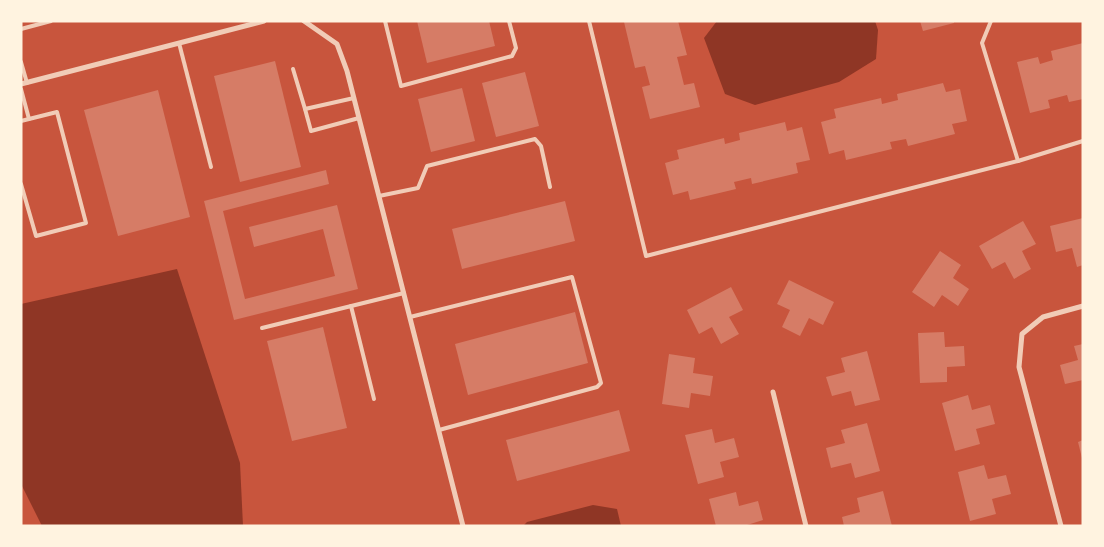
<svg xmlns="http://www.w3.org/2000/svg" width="1104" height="547" viewBox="0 0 1104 547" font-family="'Golos Text',sans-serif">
	<rect width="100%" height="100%" fill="#c8553d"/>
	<g fill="#8f3625">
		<path d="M 717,21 L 875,21 L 878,30 L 876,59 L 839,82 L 755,105 L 725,94 L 704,38 Z"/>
		<path d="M 177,269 L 240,463 L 243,526 L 42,526 L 21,484 L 21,304 Z"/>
		<path d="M 593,505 L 617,509 L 621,526 L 523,526 L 527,522 Z"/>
	</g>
	<g fill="#d67c66">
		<path d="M 417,21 L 489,21 L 495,46 L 427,63 Z"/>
		<path d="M 678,21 L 687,55 L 677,57 L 684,85 L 694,83 L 700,107 L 650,119 L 642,87 L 650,85 L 645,66 L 635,68 L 624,22 Z"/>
		<path d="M 920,21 L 954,21 L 954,23 L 923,31 Z"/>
		<path d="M 1083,43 L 1083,99 L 1069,102 L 1067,95 L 1048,100 L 1050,108 L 1030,113 L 1017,62 L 1038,57 L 1040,64 L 1053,60 L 1051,51 Z"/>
		<path d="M 275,61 L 301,167 L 240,182 L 214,76 Z"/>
		<path d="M 525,72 L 539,126 L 496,137 L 482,83 Z"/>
		<path d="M 943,83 L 946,92 L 960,89 L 967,121 L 952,124 L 955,134 L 908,146 L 906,139 L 890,142 L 892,149 L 846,160 L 844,150 L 829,154 L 821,122 L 836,118 L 834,109 L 881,98 L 882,104 L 898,100 L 897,94 Z"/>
		<path d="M 462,88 L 475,141 L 431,152 L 418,99 Z"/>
		<path d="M 158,90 L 190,217 L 118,236 L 84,110 Z"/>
		<path d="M 785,122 L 787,131 L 802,127 L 810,160 L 796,163 L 798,173 L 752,184 L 751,178 L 734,182 L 736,189 L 690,200 L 688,191 L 673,195 L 665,163 L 679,159 L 677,150 L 724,138 L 725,144 L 740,140 L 739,133 Z"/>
		<path d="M 326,170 L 329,184 L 223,211 L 245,299 L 335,276 L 323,229 L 254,247 L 249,227 L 337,205 L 358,289 L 234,320 L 204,201 Z"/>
		<path d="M 565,201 L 575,241 L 462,269 L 452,229 Z"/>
		<path d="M 1083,218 L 1083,265 L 1077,267 L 1072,248 L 1056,252 L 1050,226 Z"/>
		<path d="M 1023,221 L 1036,244 L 1022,251 L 1031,269 L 1014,279 L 1005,262 L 992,269 L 979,246 Z"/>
		<path d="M 940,251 L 961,265 L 953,278 L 969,289 L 958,306 L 942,295 L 934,307 L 912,292 Z"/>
		<path d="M 789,280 L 834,302 L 823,325 L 809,318 L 800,336 L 782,327 L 790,310 L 777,304 Z"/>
		<path d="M 731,287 L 743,310 L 729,317 L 739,334 L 721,344 L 712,327 L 699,334 L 687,310 Z"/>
		<path d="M 575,312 L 588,363 L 468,395 L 455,344 Z"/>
		<path d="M 323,327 L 347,428 L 292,441 L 267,341 Z"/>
		<path d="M 944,332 L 945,347 L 964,346 L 965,366 L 947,367 L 947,382 L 920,383 L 918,333 Z"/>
		<path d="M 1083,344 L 1083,380 L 1065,384 L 1060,365 L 1078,360 L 1074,346 Z"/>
		<path d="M 867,351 L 880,400 L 855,406 L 851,391 L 832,396 L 826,377 L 845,372 L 841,358 Z"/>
		<path d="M 669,354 L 695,358 L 693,373 L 713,376 L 710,396 L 691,393 L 689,408 L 662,404 Z"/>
		<path d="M 968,395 L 972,410 L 990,405 L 995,424 L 976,429 L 980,444 L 955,451 L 942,403 Z"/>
		<path d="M 619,410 L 630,451 L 517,481 L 506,440 Z"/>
		<path d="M 867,423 L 880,471 L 855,478 L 851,463 L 831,468 L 826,448 L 845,443 L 841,430 Z"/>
		<path d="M 712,429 L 715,443 L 734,438 L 739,457 L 720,462 L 724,477 L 698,484 L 685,435 Z"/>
		<path d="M 1083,440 L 1083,458 L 1082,458 L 1078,442 Z"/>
		<path d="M 984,465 L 988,479 L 1006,475 L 1011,494 L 992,499 L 996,514 L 970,521 L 958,472 Z"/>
		<path d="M 883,491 L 892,526 L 844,526 L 842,517 L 860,512 L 857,498 Z"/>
		<path d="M 736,492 L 739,506 L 758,501 L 763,520 L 744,526 L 716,526 L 709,499 Z"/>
	</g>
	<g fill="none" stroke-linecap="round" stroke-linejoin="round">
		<g stroke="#f1ccb7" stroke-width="4">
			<path d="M 385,21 L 401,86 L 512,56 L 516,48 L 509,21"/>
			<path d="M 589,21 L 646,256 L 1018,161 L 1083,141"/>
			<path d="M 991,21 L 982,43 L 1018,161"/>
			<path d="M 21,29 L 51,21"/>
			<path d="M 179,43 L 211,167"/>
			<path d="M 21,62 L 27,83"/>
			<path d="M 293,69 L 305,109 L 354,98"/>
			<path d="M 21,89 L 29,119"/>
			<path d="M 305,109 L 311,131 L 359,118"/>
			<path d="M 21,121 L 57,112 L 86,223 L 36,236 L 21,184"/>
			<path d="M 379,196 L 418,188 L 427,166 L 535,139 L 541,146 L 550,187"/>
			<path d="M 351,306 L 374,399"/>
			<path d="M 410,317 L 572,277 L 601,383 L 597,387 L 439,430"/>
			<path d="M 262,328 L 404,293"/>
		</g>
		<g stroke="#f1ccb7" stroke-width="5">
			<path d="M 304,21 L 337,44 L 347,71 L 463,526"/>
			<path d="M 21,84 L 264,21"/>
			<path d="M 773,392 L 806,526"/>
			<path d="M 1061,526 L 1019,367 L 1022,334 L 1043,317 L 1083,306"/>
		</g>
	</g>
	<rect width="1104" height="547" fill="none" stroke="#fff3e0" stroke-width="45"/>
</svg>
